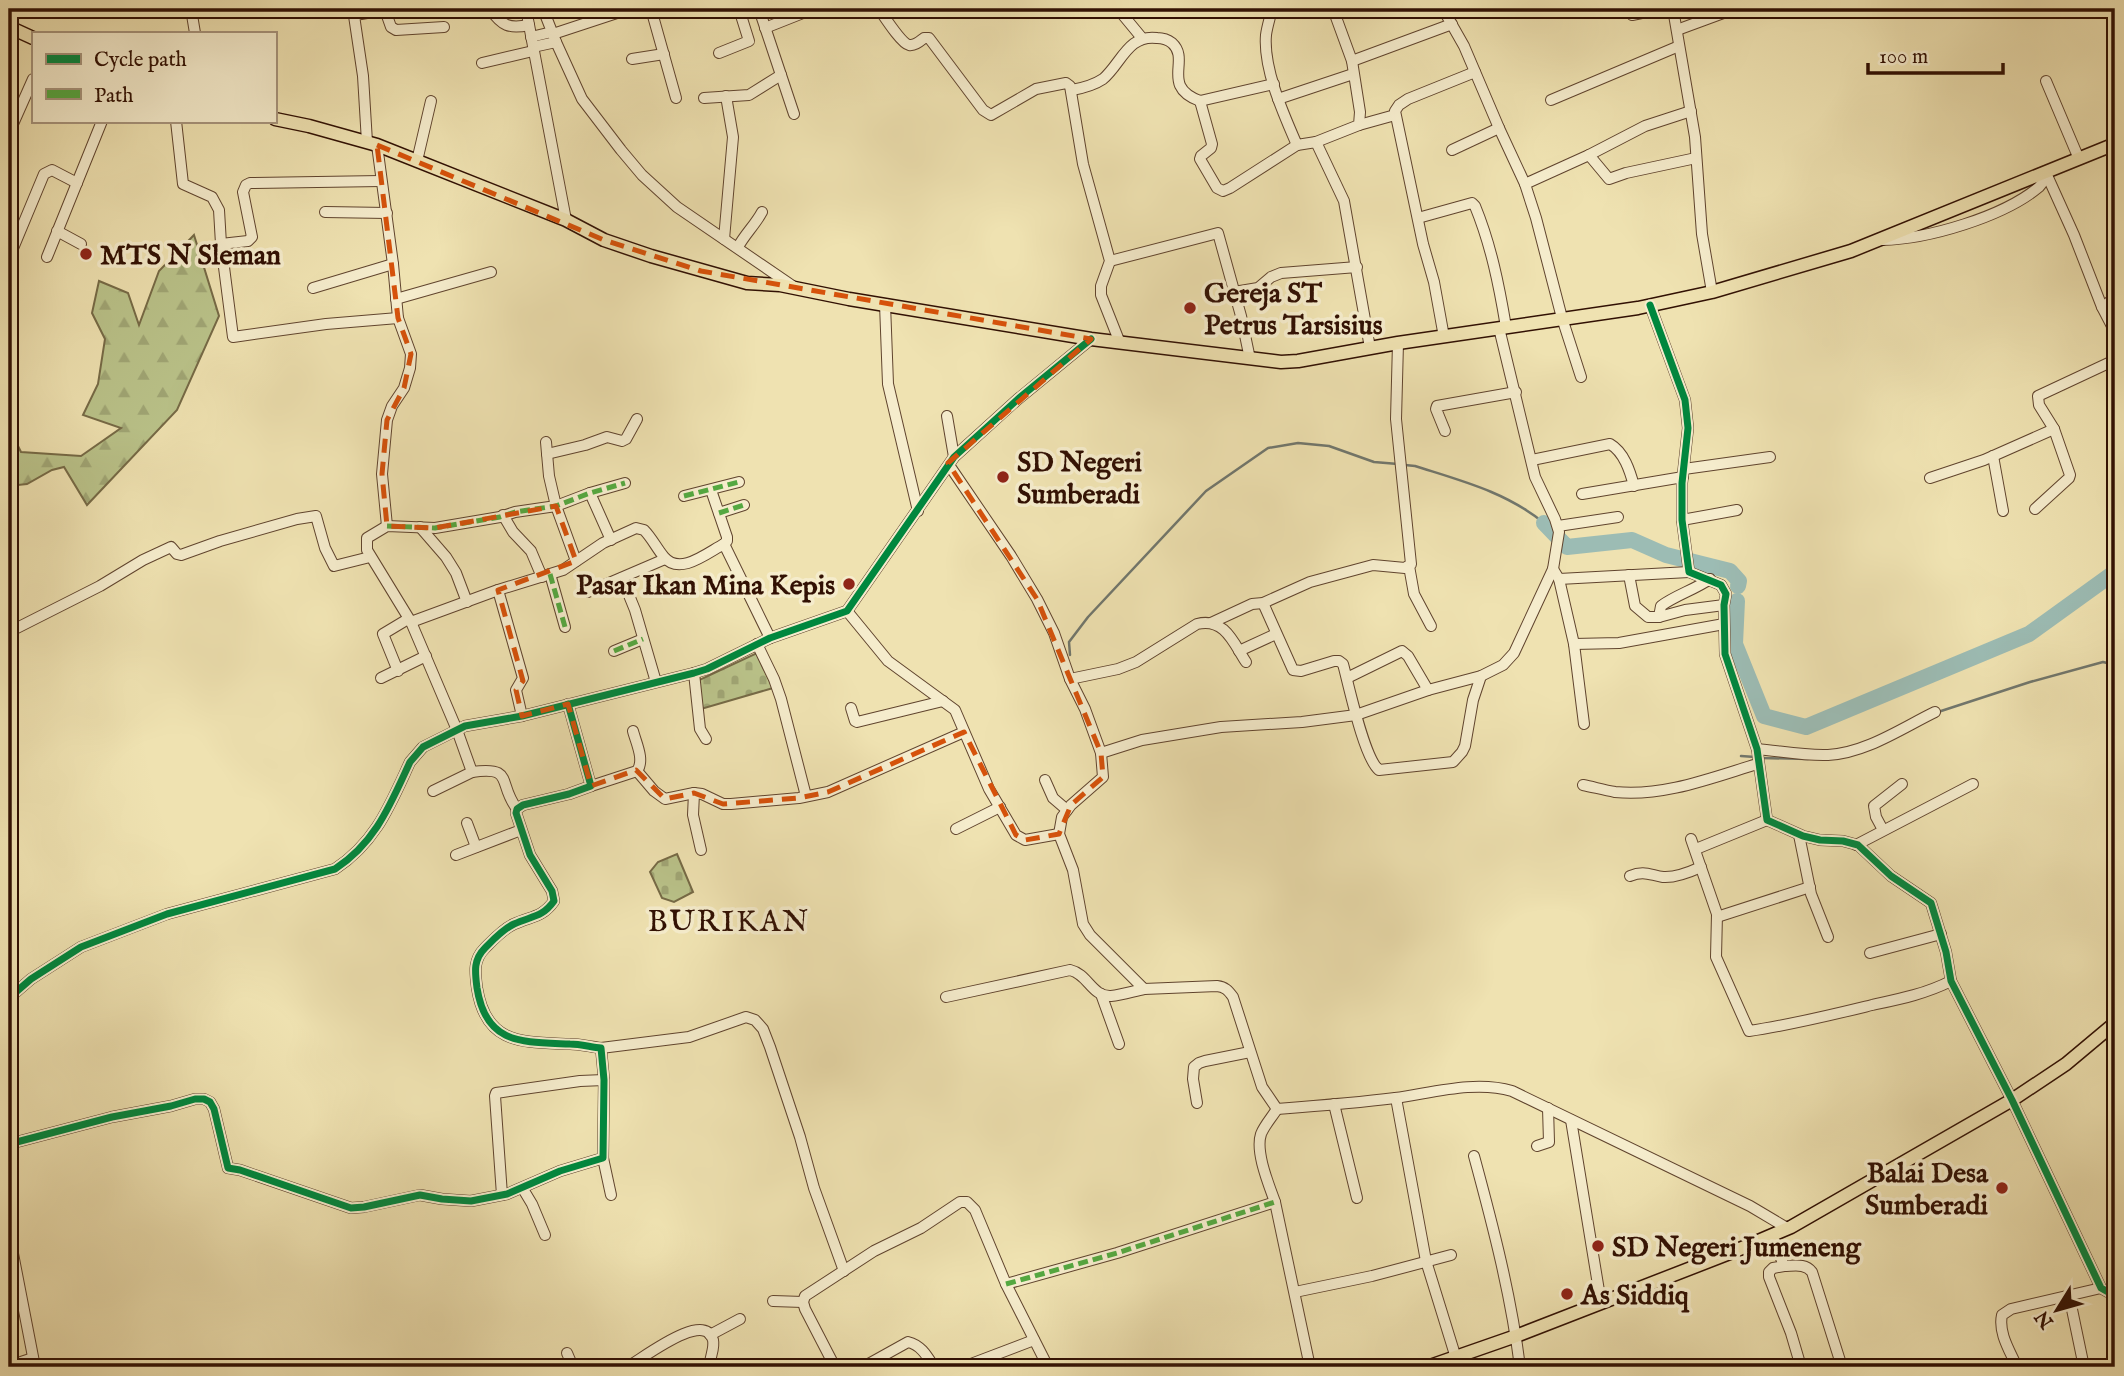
<svg xmlns="http://www.w3.org/2000/svg" width="2124" height="1376" viewBox="0 0 2124 1376" font-family="'IM FELL English',serif">
	<defs>
		<pattern id="forest-firs" width="22" height="20" patternUnits="userSpaceOnUse" patternTransform="scale(1.75)"><rect width="22" height="20" fill="#bac38a"/><path d="M5 1l3.5 6h-7zM16 11l3.5 6h-7z" fill="#a0a675"/></pattern>
		<pattern id="cemetery-stones" width="16" height="16" patternUnits="userSpaceOnUse" patternTransform="scale(1.75)"><rect width="16" height="16" fill="#bac38a"/><path d="M2 7V4a2 2 0 0 1 4 0v3zM10 15v-3a2 2 0 0 1 4 0v3z" fill="#a0a675"/></pattern>
	</defs>
	<rect width="100%" height="100%" fill="#efe2b1"/>
	<filter id="stains"><feTurbulence type="fractalNoise" baseFrequency=".00286" numOctaves="4"/><feColorMatrix values="0 0 0 0 .2 0 0 0 0 .09 0 0 0 0 .02 0 0 0 .5 -.17"/></filter>
	<radialGradient id="worn" r=".72"><stop offset=".6" stop-color="#630" stop-opacity="0"/><stop offset="1" stop-color="#630" stop-opacity=".3"/></radialGradient>
	<path fill="url(#forest-firs)" stroke="#766a46" stroke-width="2" d="M 194,235 L 219,316 L 177,410 L 87,505 L 64,467 L 52,470 L 27,484 L 9,486 L 9,428 L 21,452 L 81,456 L 121,428 L 83,415 L 98,384 L 105,339 L 92,313 L 99,281 L 128,293 L 139,325 L 159,271 Z"/>
	<g fill="url(#cemetery-stones)" stroke="#766a46" stroke-width="2">
		<path d="M 757,653 L 773,688 L 701,709 L 697,681 Z"/>
		<path d="M 677,854 L 693,892 L 674,902 L 662,898 L 650,872 L 658,862 Z"/>
	</g>
	<g fill="none" stroke-linecap="round" stroke-linejoin="round">
		<g stroke="#71776d" stroke-width="2.5">
			<path d="M 1405,465 L 1415,466 C 1462,481 1506,492 1544,523"/>
			<path d="M 1070,655 L 1069,642 L 1088,617 L 1206,491 L 1268,448 L 1298,443 L 1329,446 L 1374,462 L 1398,464"/>
			<path d="M 1938,712 L 2030,682 L 2103,662 L 2115,665"/>
			<path d="M 1741,756 L 1755,757"/>
			<path d="M 1762,758 L 1808,759"/>
		</g>
		<g stroke="#9cbcb4" stroke-width="16">
			<path d="M 1544,523 L 1567,547 L 1632,540 L 1666,555 L 1730,571 L 1739,581 L 1738,586"/>
			<path d="M 1737,601 L 1735,644 L 1764,716 L 1806,727 L 2029,634 L 2115,572"/>
		</g>
		<defs>
			<g id="minor">
				<path d="M 143,9 L 146,9"/>
				<path d="M 191,9 L 195,33"/>
				<path d="M 353,9 L 363,76 L 367,142"/>
				<path d="M 490,9 C 502,26 509,29 529,25"/>
				<path d="M 526,9 L 566,220"/>
				<path d="M 543,9 L 556,42 L 582,99 L 621,150 L 642,175 L 677,207 L 794,287"/>
				<path d="M 651,9 L 676,98"/>
				<path d="M 759,9 L 794,114"/>
				<path d="M 879,9 C 884,16 901,43 909,45 C 915,46 920,41 924,38 L 929,38 L 983,110 L 991,115 L 1036,89 L 1066,83 L 1070,86 L 1083,164 L 1110,261 L 1101,286 L 1101,295 L 1120,343"/>
				<path d="M 1118,9 L 1142,38"/>
				<path d="M 1272,9 C 1270,18 1267,27 1266,35 C 1263,69 1284,115 1297,145 L 1316,142 L 1344,201 L 1370,348"/>
				<path d="M 1443,9 L 1464,46 L 1499,128 L 1525,184 L 1536,218 L 1562,318 L 1581,377"/>
				<path d="M 1673,9 L 1695,137 L 1702,234 L 1712,292"/>
				<path d="M 355,15 L 385,10 L 391,27 L 396,30 L 444,27"/>
				<path d="M 1632,15 L 1661,9"/>
				<path d="M 765,28 L 813,9"/>
				<path d="M 1677,30 L 1734,9"/>
				<path d="M 553,34 L 629,9"/>
				<path d="M 531,37 L 552,32"/>
				<path d="M 533,47 L 556,42"/>
				<path d="M 719,53 L 749,41 L 739,9"/>
				<path d="M 632,59 L 664,54"/>
				<path d="M 1352,61 L 1452,24"/>
				<path d="M 482,63 L 533,51"/>
				<path d="M 2046,81 L 2079,159"/>
				<path d="M 1072,90 C 1083,88 1094,85 1103,79 C 1121,64 1128,34 1157,38 C 1163,38 1167,39 1172,43 C 1191,60 1160,86 1200,101 L 1274,84"/>
				<path d="M 704,98 L 749,95 L 781,75"/>
				<path d="M 1278,99 L 1353,74"/>
				<path d="M 1551,100 L 1679,46"/>
				<path d="M 1200,101 L 1212,144 L 1211,148 L 1201,156 L 1200,159 L 1217,188 L 1223,191 L 1230,188 L 1297,145"/>
				<path d="M 176,121 L 183,184 L 212,197 L 219,210 L 221,244 L 233,337 L 326,324 L 398,318"/>
				<path d="M 1359,125 L 1395,115"/>
				<path d="M 9,133 L 33,79"/>
				<path d="M 1316,142 L 1359,125 L 1360,112 L 1352,61 L 1333,9"/>
				<path d="M 377,145 L 393,264 L 398,318 L 411,354 L 410,368 L 404,388 L 392,406 L 387,420 L 382,474 L 387,526"/>
				<path d="M 1452,150 L 1499,128"/>
				<path d="M 1589,155 L 1645,126 L 1691,111"/>
				<path d="M 417,161 L 431,101"/>
				<path d="M 2046,173 L 2074,235 L 2102,307 L 2115,332"/>
				<path d="M 1525,184 L 1589,155 L 1609,179 L 1626,173 L 1696,158"/>
				<path d="M 325,212 L 387,213"/>
				<path d="M 1418,218 L 1472,203 L 1475,206 C 1491,245 1499,285 1506,327"/>
				<path d="M 57,231 L 81,244"/>
				<path d="M 724,239 L 733,137 L 726,96"/>
				<path d="M 1882,240 C 1928,239 2003,217 2039,187 L 2043,182 L 2042,174"/>
				<path d="M 221,244 L 248,241 L 252,237 L 243,192 L 246,185 L 250,183 L 381,181"/>
				<path d="M 738,247 C 745,234 755,225 762,212"/>
				<path d="M 47,257 L 102,121"/>
				<path d="M 9,258 L 44,174 L 52,170 L 77,183"/>
				<path d="M 1110,261 L 1218,233 L 1241,316 L 1250,359"/>
				<path d="M 313,288 L 393,264"/>
				<path d="M 1234,292 L 1258,288 L 1271,277 L 1281,273 L 1357,267"/>
				<path d="M 396,299 L 491,272"/>
				<path d="M 885,304 L 888,384 L 918,511"/>
				<path d="M 1650,305 L 1685,400 L 1688,428 L 1682,483 L 1682,520 L 1689,572 L 1721,585 L 1726,594 L 1724,605 L 1725,654 L 1757,749 L 1767,820 L 1803,836 L 1820,840 L 1843,841 L 1858,845 L 1891,876 L 1931,903 L 1946,952 L 1951,981 L 2012,1100 L 2101,1288 L 2108,1292 L 2115,1291"/>
				<path d="M 2102,307 L 2115,298"/>
				<path d="M 1444,337 L 1434,282 L 1423,244 L 1395,111 L 1399,105 L 1408,99 L 1475,72"/>
				<path d="M 947,416 L 954,457"/>
				<path d="M 1445,431 L 1436,409 L 1437,406 L 1516,392"/>
				<path d="M 546,442 L 549,476 L 556,506 L 576,561"/>
				<path d="M 547,454 L 585,445 L 607,437 L 622,441 L 626,439 L 637,419"/>
				<path d="M 1993,456 L 2003,511"/>
				<path d="M 1532,460 L 1610,444 C 1624,452 1630,471 1634,486"/>
				<path d="M 949,465 L 1011,556 L 1037,599 L 1054,633 L 1070,679 L 1085,709 L 1101,753 L 1103,777 L 1071,805 L 1062,817 L 1059,834 L 1073,870 L 1083,924 L 1090,935 L 1144,989 L 1217,986 C 1225,987 1228,990 1233,997 L 1262,1087 L 1277,1109"/>
				<path d="M 1684,469 L 1770,457"/>
				<path d="M 1930,478 L 1984,460 L 2054,429"/>
				<path d="M 625,483 L 590,493 L 556,506 L 515,512 L 500,517 L 435,528 L 387,526 L 367,538 L 367,550 L 411,622 L 498,590 L 563,570 L 603,543 L 636,528 L 644,530 C 652,538 657,549 664,557 C 680,576 707,553 724,544 L 770,638"/>
				<path d="M 711,490 L 727,537 L 727,541 L 724,544"/>
				<path d="M 590,493 L 611,540"/>
				<path d="M 1582,494 L 1683,477"/>
				<path d="M 684,496 L 739,482"/>
				<path d="M 2035,509 L 2069,478 L 2070,475 L 2054,429 L 2039,405 L 2038,396 L 2115,360"/>
				<path d="M 719,513 L 744,505"/>
				<path d="M 503,515 L 513,532 L 531,551 L 542,577"/>
				<path d="M 1682,520 L 1737,510"/>
				<path d="M 1558,526 L 1618,517"/>
				<path d="M 420,527 L 446,557 L 456,573 L 467,602"/>
				<path d="M 1409,566 L 1414,594 L 1431,626"/>
				<path d="M 1553,569 L 1559,579 L 1574,644 L 1584,724"/>
				<path d="M 550,574 L 565,627"/>
				<path d="M 1629,575 L 1635,606 L 1648,617 L 1659,617 L 1685,610 L 1724,605"/>
				<path d="M 622,578 L 635,610 L 656,682"/>
				<path d="M 1559,579 L 1689,572"/>
				<path d="M 498,590 L 523,678 L 516,690 L 522,716"/>
				<path d="M 588,592 L 665,559"/>
				<path d="M 1263,603 L 1293,670 L 1301,671 L 1334,661 L 1339,661 L 1343,664 C 1349,686 1364,758 1379,770 L 1453,762 L 1462,752 L 1465,746 L 1473,700 L 1481,676"/>
				<path d="M 847,611 L 888,661 L 955,710 L 989,789 L 1016,835 L 1025,840 L 1059,834"/>
				<path d="M 1659,617 L 1661,606 C 1676,595 1694,590 1710,579"/>
				<path d="M 411,622 L 457,730 L 472,772 C 515,766 497,783 517,809"/>
				<path d="M 1211,623 L 1252,604 L 1263,603 L 1310,582 L 1373,565 L 1405,568 L 1411,564 L 1396,419 L 1398,343"/>
				<path d="M 9,632 L 100,586 L 143,560 L 171,547 L 177,554 L 181,555 L 220,541 L 297,519 L 316,516 L 325,548 L 334,566 L 370,557"/>
				<path d="M 757,644 L 774,679 L 781,699 L 806,796"/>
				<path d="M 1574,644 L 1619,643 L 1724,624"/>
				<path d="M 614,651 L 643,639"/>
				<path d="M 1239,651 L 1276,634"/>
				<path d="M 398,671 L 383,634 L 408,619"/>
				<path d="M 694,673 L 700,729 L 706,739"/>
				<path d="M 381,678 L 426,656"/>
				<path d="M 1347,678 L 1402,651 L 1408,656 L 1428,690"/>
				<path d="M 1070,679 L 1118,669 L 1136,662 L 1197,624 C 1225,617 1234,644 1246,662"/>
				<path d="M 851,708 L 855,721 L 857,722 L 943,701"/>
				<path d="M 1757,749 C 1780,751 1805,756 1828,755 C 1866,753 1902,728 1935,712"/>
				<path d="M 1101,753 L 1142,740 L 1221,727 L 1302,722 L 1356,715 L 1428,690 L 1481,676 L 1503,665 L 1514,653 L 1553,569 L 1559,532 L 1555,519 L 1535,477 L 1499,328"/>
				<path d="M 637,771 L 654,791 L 665,799 L 694,793 L 702,794 L 723,804 L 731,804 L 799,798 L 828,792 L 964,732"/>
				<path d="M 1045,780 L 1053,798 L 1067,810"/>
				<path d="M 1583,785 C 1593,787 1604,790 1615,792 C 1663,797 1711,778 1757,764"/>
				<path d="M 591,786 L 637,771 C 645,760 636,743 633,731"/>
				<path d="M 433,791 L 472,772"/>
				<path d="M 694,793 L 693,815 L 701,850"/>
				<path d="M 467,823 L 476,847"/>
				<path d="M 956,829 L 1000,807"/>
				<path d="M 1883,830 L 1876,817 L 1874,806 L 1902,784"/>
				<path d="M 1799,835 L 1811,894 L 1828,937"/>
				<path d="M 1691,839 L 1717,914 L 1716,957 L 1749,1031 C 1791,1025 1831,1015 1872,1005 C 1900,999 1925,994 1951,981"/>
				<path d="M 1856,845 L 1973,784"/>
				<path d="M 1696,849 L 1767,820"/>
				<path d="M 456,855 L 521,830"/>
				<path d="M 1630,876 C 1644,870 1650,875 1663,877 C 1676,878 1690,872 1701,867"/>
				<path d="M 1717,917 L 1810,887"/>
				<path d="M 1870,953 L 1941,934"/>
				<path d="M 9,980 L 15,992"/>
				<path d="M 1101,994 L 1119,1044"/>
				<path d="M 946,997 L 1070,970 C 1088,974 1092,997 1111,996 C 1122,995 1134,991 1144,989"/>
				<path d="M 9,998 L 31,979 L 81,947 L 167,914 L 335,869 C 376,842 390,805 410,762 L 423,747 L 465,726 L 522,716 L 694,673 L 707,669 L 770,638 L 847,611 L 954,457 L 1018,399 L 1091,339"/>
				<path d="M 601,1048 L 689,1037 L 746,1017 L 755,1020 L 763,1029 L 770,1047 L 800,1137 L 814,1188 L 844,1271"/>
				<path d="M 1396,1098 L 1426,1261 L 1456,1358"/>
				<path d="M 1197,1103 L 1193,1079 L 1194,1067 L 1199,1063 L 1205,1061 L 1250,1052"/>
				<path d="M 1334,1104 L 1357,1198"/>
				<path d="M 1277,1109 C 1316,1106 1355,1103 1395,1098 C 1432,1093 1475,1080 1512,1091 L 1750,1206 L 1787,1228"/>
				<path d="M 1277,1109 C 1272,1117 1264,1126 1261,1134 C 1255,1152 1269,1185 1275,1202 L 1310,1367"/>
				<path d="M 1571,1120 L 1601,1303"/>
				<path d="M 9,1144 L 112,1117 L 171,1106 L 195,1099 L 204,1099 L 210,1102 L 214,1109 L 228,1168 L 240,1170 L 351,1208 L 364,1207 L 420,1195 L 442,1199 L 471,1201 L 507,1194 L 560,1171 L 603,1158 L 604,1080 L 601,1048 C 591,1047 580,1044 570,1044 C 522,1042 486,1045 477,988 C 475,972 473,960 485,948 C 493,940 503,929 514,924 C 531,916 542,918 554,901 L 552,891 L 530,855 L 516,813 L 517,809 L 523,805 L 569,794 L 591,786 L 568,704"/>
				<path d="M 1537,1146 L 1549,1142 L 1548,1108"/>
				<path d="M 1474,1156 C 1493,1226 1511,1295 1520,1367"/>
				<path d="M 603,1158 L 611,1195"/>
				<path d="M 523,1189 L 532,1204 L 545,1235"/>
				<path d="M 502,1195 L 495,1096 L 496,1093 L 580,1081 L 604,1080"/>
				<path d="M 9,1233 L 35,1367"/>
				<path d="M 1772,1235 L 1784,1266 C 1794,1266 1805,1263 1812,1272 L 1842,1367"/>
				<path d="M 1784,1266 L 1773,1268 L 1769,1272 L 1769,1277 L 1791,1333 L 1801,1367"/>
				<path d="M 1006,1284 L 1117,1253 L 1275,1202"/>
				<path d="M 1295,1292 L 1372,1276 L 1451,1255"/>
				<path d="M 2069,1295 L 2084,1367"/>
				<path d="M 773,1301 L 803,1302"/>
				<path d="M 710,1335 L 740,1319"/>
				<path d="M 567,1353 L 573,1367"/>
				<path d="M 9,1366 L 33,1358"/>
				<path d="M 627,1367 C 641,1360 705,1309 713,1340 C 715,1349 709,1358 710,1367"/>
				<path d="M 835,1367 L 805,1309 L 803,1302 L 805,1296 L 874,1251 L 921,1228 L 960,1202 L 967,1202 L 975,1210 L 1006,1284 L 1048,1367"/>
				<path d="M 863,1367 L 908,1342 C 921,1345 927,1356 934,1367"/>
				<path d="M 963,1367 L 1034,1340"/>
				<path d="M 2017,1367 C 2010,1351 1998,1333 2002,1315 L 2011,1309 L 2101,1288"/>
			</g>
			<g id="major">
				<path d="M 9,27 L 33,38"/>
				<path d="M 275,119 L 309,126 L 377,145 L 566,220 L 604,240 L 651,256 L 747,283 L 780,285 L 849,299 L 1091,339 L 1281,362 L 1298,361 L 1398,343 L 1638,308 L 1712,292 L 1851,251 L 2115,144"/>
				<path d="M 1427,1367 L 1516,1336 L 1735,1251 L 1791,1227 L 2012,1100 L 2066,1064 L 2115,1023"/>
			</g>
		</defs>
		<use href="#minor" stroke="#60442e" stroke-width="12"/>
		<use href="#major" stroke="#311003" stroke-width="15"/>
		<use href="#minor" stroke="#f5eccc" stroke-width="10"/>
		<use href="#major" stroke="#efe2b1" stroke-width="12"/>
		<g stroke="#54a840" stroke-width="5" stroke-dasharray="10 5" stroke-linecap="butt">
			<path d="M 684,496 L 739,482"/>
			<path d="M 719,513 L 744,505"/>
			<path d="M 387,526 L 435,528 L 500,517 L 515,512 L 556,506 L 590,493 L 625,483"/>
			<path d="M 550,574 L 565,627"/>
			<path d="M 614,651 L 643,639"/>
			<path d="M 1006,1284 L 1117,1253 L 1275,1202"/>
		</g>
		<defs>
			<g id="cycleway">
				<path d="M 1650,305 L 1685,400 L 1688,428 L 1682,483 L 1682,520 L 1689,572 L 1721,585 L 1726,594 L 1724,605 L 1725,654 L 1757,749 L 1767,820 L 1803,836 L 1820,840 L 1843,841 L 1858,845 L 1891,876 L 1931,903 L 1946,952 L 1951,981 L 2012,1100 L 2101,1288 L 2108,1292 L 2115,1291"/>
				<path d="M 9,998 L 31,979 L 81,947 L 167,914 L 335,869 C 376,842 390,805 410,762 L 423,747 L 465,726 L 522,716 L 694,673 L 707,669 L 770,638 L 847,611 L 954,457 L 1018,399 L 1091,339"/>
				<path d="M 9,1144 L 112,1117 L 171,1106 L 195,1099 L 204,1099 L 210,1102 L 214,1109 L 228,1168 L 240,1170 L 351,1208 L 364,1207 L 420,1195 L 442,1199 L 471,1201 L 507,1194 L 560,1171 L 603,1158 L 604,1080 L 601,1048 C 591,1047 580,1044 570,1044 C 522,1042 486,1045 477,988 C 475,972 473,960 485,948 C 493,940 503,929 514,924 C 531,916 542,918 554,901 L 552,891 L 530,855 L 516,813 L 517,809 L 523,805 L 569,794 L 591,786 L 568,704"/>
			</g>
		</defs>
		<use href="#cycleway" stroke="#f5eccc" stroke-width="11"/>
		<use href="#cycleway" stroke="#00873e" stroke-width="7"/>
	</g>
	<path fill="none" stroke="#d6520b" stroke-width="5" stroke-dasharray="14 9" stroke-linejoin="round" d="M 377,145 L 604,240 L 701,271 L 1091,339 L 948,463 L 1037,599 L 1101,753 L 1103,777 L 1071,805 L 1059,834 L 1025,840 L 1016,835 L 964,732 L 828,792 L 799,798 L 723,804 L 694,793 L 665,799 L 636,770 L 591,786 L 568,704 L 522,716 L 516,690 L 523,681 L 498,590 L 576,561 L 556,506 L 435,528 L 387,526 L 382,474 L 387,420 L 404,388 L 411,354 L 398,318 Z"/>
	<g fill="#8f2418" stroke="#f5eccc" stroke-width="2.5">
		<circle cx="86" cy="254" r="7"/>
		<circle cx="1190" cy="308" r="7"/>
		<circle cx="1003" cy="477" r="7"/>
		<circle cx="849" cy="584" r="7"/>
		<circle cx="2002" cy="1188" r="7"/>
		<circle cx="1598" cy="1246" r="7"/>
		<circle cx="1567" cy="1294" r="7"/>
	</g>
	<g text-anchor="middle" stroke-width="7" stroke-linejoin="round" paint-order="stroke">
		<g font-size="28" font-weight="bold" fill="#311003" stroke="#f5eccc" text-anchor="start">
			<text x="100" y="264">MTS N Sleman</text>
			<text x="1204" y="302">Gereja ST<tspan x="1204" dy="32">Petrus Tarsisius</tspan></text>
			<text x="1017" y="471">SD Negeri<tspan x="1017" dy="32">Sumberadi</tspan></text>
			<text x="835" y="594" text-anchor="end">Pasar Ikan Mina Kepis</text>
			<text x="1988" y="1182" text-anchor="end">Balai Desa<tspan x="1988" dy="32">Sumberadi</tspan></text>
			<text x="1612" y="1256">SD Negeri Jumeneng</text>
			<text x="1581" y="1304">As Siddiq</text>
		</g>
		<g font-size="30" letter-spacing="2" fill="#311003" stroke="#f5eccc">
			<text x="729" y="931">BURIKAN</text>
		</g>
	</g>
	<rect width="2124" height="1376" fill="none" stroke="#efe2b1" stroke-width="35"/>
	<rect x="10" y="10" width="2103" height="1355" fill="none" stroke="#311003" stroke-width="3.5"/>
	<rect x="18" y="18" width="2089" height="1341" fill="none" stroke="#311003" stroke-width="2"/>
	<rect x="32" y="32" width="245" height="91" fill="#f5eccc" stroke="#a7947c" stroke-width="2"/>
	<rect x="46" y="54" width="35" height="10" fill="#00873e" stroke="#a7947c" stroke-width="2"/>
	<text x="94" y="66" font-size="21" fill="#311003">Cycle path</text>
	<rect x="46" y="89" width="35" height="10" fill="#54a840" stroke="#a7947c" stroke-width="2"/>
	<text x="94" y="102" font-size="21" fill="#311003">Path</text>
	<g transform="translate(2057 1310) rotate(233)" stroke="#f5eccc" stroke-width="5" paint-order="stroke">
	<path d="M0-5L12 26L0 18L-12 26Z" fill="#311003"/>
	<text y="-10" font-size="19" font-weight="bold" text-anchor="middle" fill="#311003">N</text>
	</g>
	<path d="M1868 63v10h135v-10" fill="none" stroke="#311003" stroke-width="3.5"/>
	<text x="1879" y="63" font-size="21" fill="#311003" stroke="#f5eccc" stroke-width="5" paint-order="stroke">100 m</text>
	<rect width="100%" height="100%" filter="url(#stains)"/>
	<rect width="100%" height="100%" fill="url(#worn)"/>
</svg>
